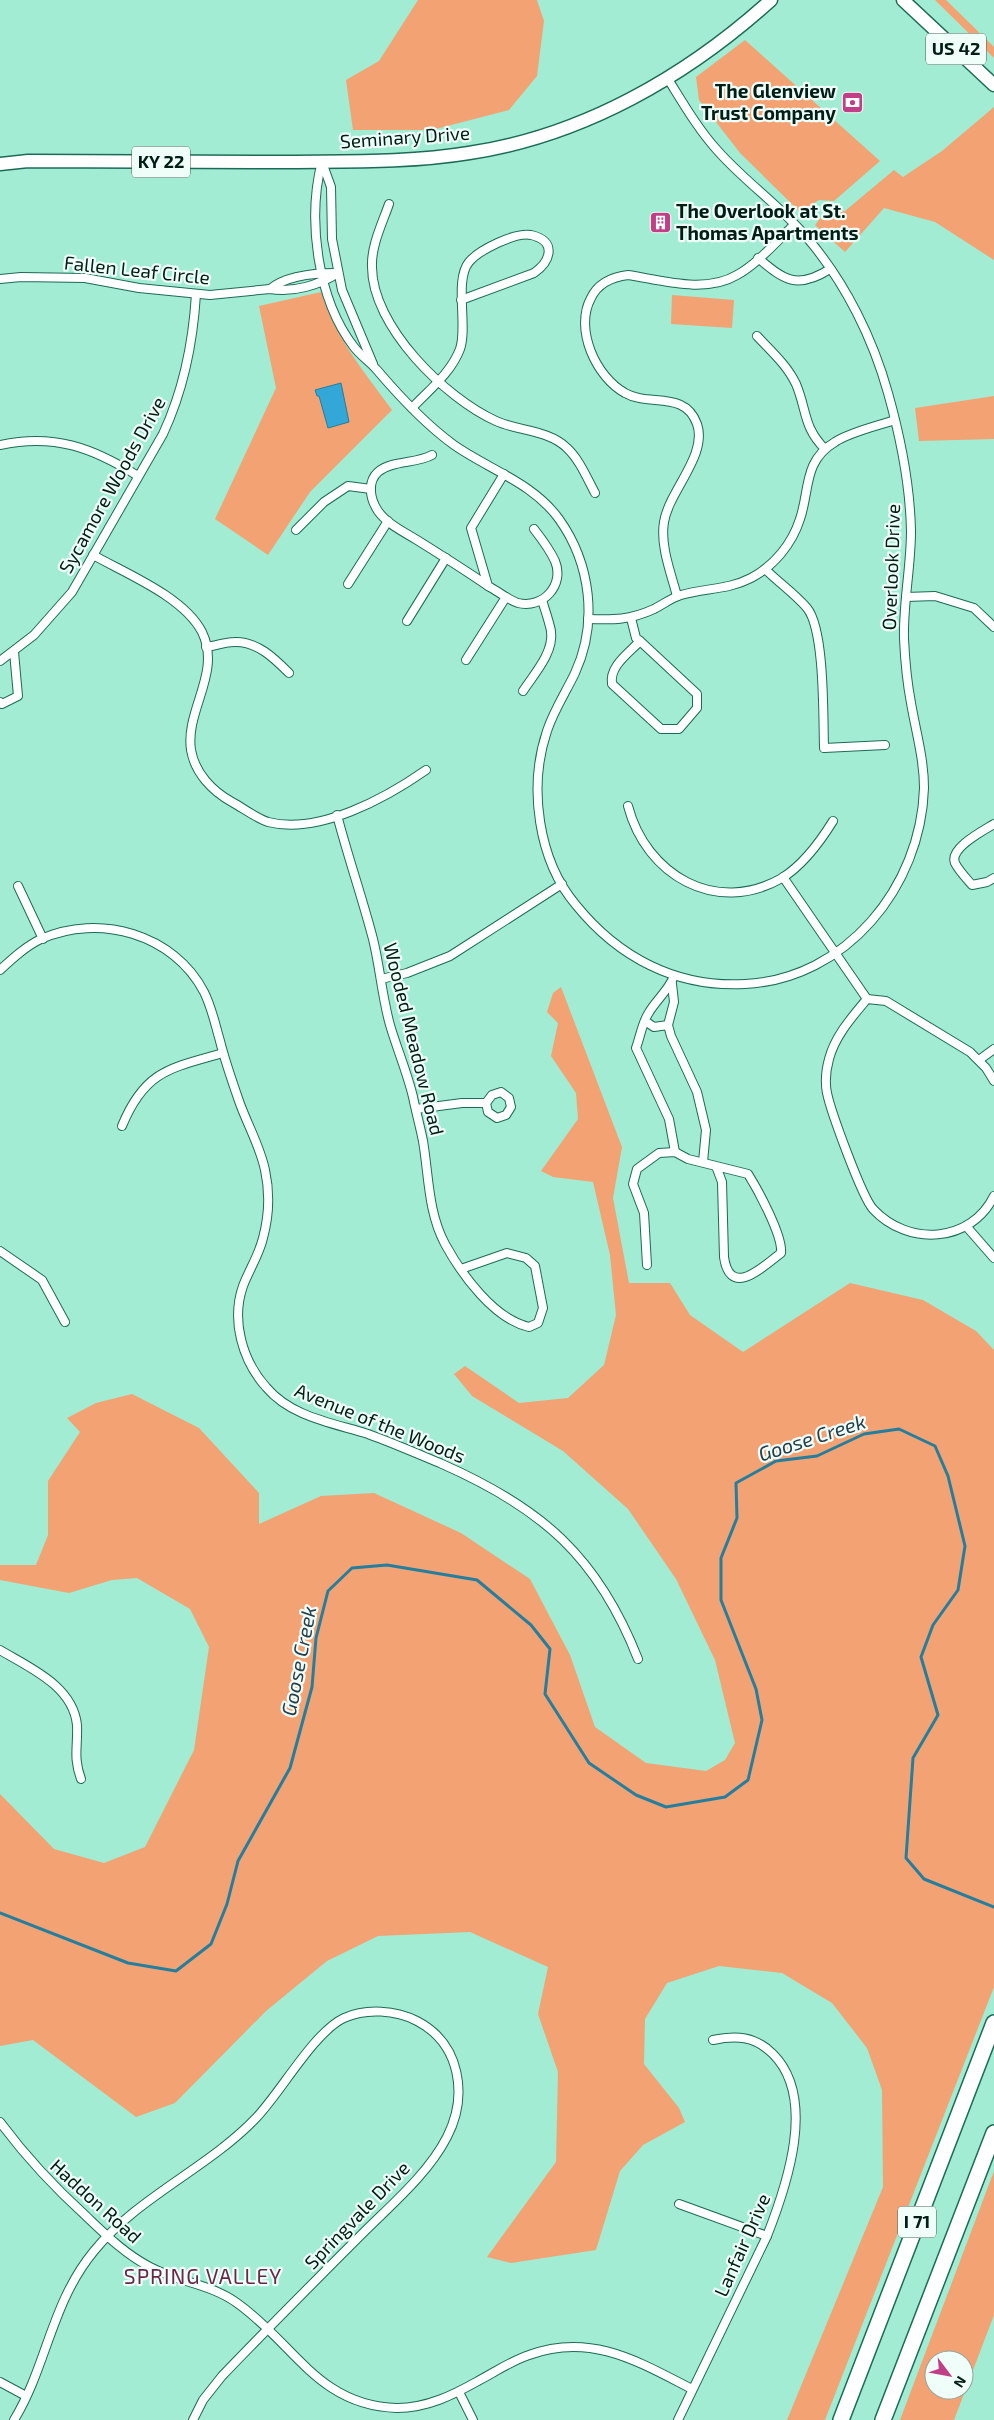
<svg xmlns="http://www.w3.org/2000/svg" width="994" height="2420" viewBox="0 0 994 2420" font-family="'Exo 2',sans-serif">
	<rect width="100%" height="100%" fill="#a1ecd2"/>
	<g fill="#f3a274" fill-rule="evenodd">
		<path d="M 418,0 L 537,0 L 544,21 L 537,76 L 509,110 L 432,130 L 353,130 L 346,80 L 379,61 Z"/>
		<path d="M 935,0 L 946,0 L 994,47 L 994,58 Z"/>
		<path d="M 745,40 L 880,161 L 834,201 L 819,200 L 800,212 L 740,153 L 699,100 L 696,77 Z"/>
		<path d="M 994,107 L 994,260 L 935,222 L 884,208 L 845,252 L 815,225 L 822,216 L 845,211 L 894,170 L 903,177 L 942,151 Z"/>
		<path d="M 321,292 C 337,340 363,370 392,410 L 310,492 L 268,555 L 215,519 L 276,388 L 259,306 Z"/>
		<path d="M 672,295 L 734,300 L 732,328 L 671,324 Z"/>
		<path d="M 994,396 L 994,439 L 919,441 L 915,408 Z"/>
		<path d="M 561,987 L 622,1147 L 613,1198 L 629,1283 L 670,1283 L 690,1315 L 743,1352 L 850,1283 L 923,1300 L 976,1331 L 994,1350 L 994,1987 L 825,2420 L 787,2420 L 883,2187 L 882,2090 L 867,2048 L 832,2003 L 782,1973 L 719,1966 L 667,1983 L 645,2019 L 644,2064 L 679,2108 L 685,2122 L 643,2145 L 620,2171 L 596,2250 L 511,2263 L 487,2257 L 556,2162 L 558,2072 L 538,2014 L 548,1967 L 470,1932 L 378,1936 L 327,1961 L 266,2011 L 175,2103 L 136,2117 L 33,2040 L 0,2046 L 0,1794 L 54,1849 L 104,1863 L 145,1847 L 194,1750 L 209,1647 L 190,1609 L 137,1578 L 112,1580 L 69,1593 L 0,1580 L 0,1565 L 36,1565 L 48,1535 L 48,1481 L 80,1432 L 67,1418 L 96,1403 L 132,1394 L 199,1428 L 259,1493 L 259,1524 L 321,1496 L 374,1493 L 461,1533 L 530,1579 L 570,1655 L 595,1727 L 646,1763 L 706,1771 L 725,1760 L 735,1743 L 715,1660 L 676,1579 L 628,1509 L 563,1451 L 472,1396 L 454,1374 L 465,1366 L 519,1403 L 568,1398 L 604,1365 L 616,1315 L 610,1255 L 593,1182 L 553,1177 L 541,1171 L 578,1119 L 576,1093 L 551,1056 L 558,1023 L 547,1012 L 553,993 Z"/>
		<path d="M 994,2171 L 994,2315 L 954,2420 L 900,2420 ZM 934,2360 L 964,2360 L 964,2390 L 934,2390 Z"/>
	</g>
	<path fill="#33a7d7" stroke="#247e9d" d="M 341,383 L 349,422 L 328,428 L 319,396 L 317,396 L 315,390 Z"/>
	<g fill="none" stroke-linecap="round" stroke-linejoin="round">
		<path stroke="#247e9d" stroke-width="3" d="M 0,1913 L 128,1963 L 176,1971 L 211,1944 L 227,1904 L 238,1861 L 290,1768 L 312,1687 L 316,1638 L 328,1591 L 352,1568 L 387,1565 L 477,1580 L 531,1625 L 550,1649 L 545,1694 L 589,1763 L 636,1795 L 666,1807 L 725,1797 L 748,1780 L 762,1720 L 756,1689 L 721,1600 L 721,1558 L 737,1518 L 736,1483 L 776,1461 L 817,1456 L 864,1434 L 899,1429 L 935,1446 L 948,1476 L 965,1546 L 958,1590 L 933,1625 L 921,1657 L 938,1715 L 913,1758 L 906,1858 L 924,1879 L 994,1907"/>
		<defs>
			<g id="minor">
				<path d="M 322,161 C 307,219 317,299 354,347 C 361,356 370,362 377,370 C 400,397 425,424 454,445 C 490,470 533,483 559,519 C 591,564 598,623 575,673 C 566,692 554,710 547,731 C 528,787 538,860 576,905 C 618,957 676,988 745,984 C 846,979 921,887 924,788 C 924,759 916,732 911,703 C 907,682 905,660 904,639 C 903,603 911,567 911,531 C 910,484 901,439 888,393 C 873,339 846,284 809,240 C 782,207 745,182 717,150 C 698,129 683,103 668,79"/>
				<path d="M 322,162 L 331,187 L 332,239 L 342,290 L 373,364"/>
				<path d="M 389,204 C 382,224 371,246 372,267 C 372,326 445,398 496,421 C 518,431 549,430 567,448 C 579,459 587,478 595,493"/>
				<path d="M 758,258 C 784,280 797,290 830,269"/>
				<path d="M 0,279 L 21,277 L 85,278 L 139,288 L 210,295 L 270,289 C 293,293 319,285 338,273"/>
				<path d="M 270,289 C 287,275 316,273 337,273"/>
				<path d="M 757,336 C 771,351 787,365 796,384 C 807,410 803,427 825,449"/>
				<path d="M 412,408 C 429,390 451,373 460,349 C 468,327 454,280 469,262 C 479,250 515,232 531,235 C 557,241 551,261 534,273 L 461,300"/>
				<path d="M 0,445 C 54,433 93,448 138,476"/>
				<path d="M 432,455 C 416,464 392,460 378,472 C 367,482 370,499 378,511 C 387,524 404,532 417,540 C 441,555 465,570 488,586"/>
				<path d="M 504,474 L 471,528 L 488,586 C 498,591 508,600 518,603 C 543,609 565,585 555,561 C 550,550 541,538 534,529"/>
				<path d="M 296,530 L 324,502 L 348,486 L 371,489"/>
				<path d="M 93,555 C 127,574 184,597 202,632 C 222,673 185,710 191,750 C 195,773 212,791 232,802 C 243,808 256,818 268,822 C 319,835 386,798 426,770"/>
				<path d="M 765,569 C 778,582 795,594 807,608 C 825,630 823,717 824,748 L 885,745"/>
				<path d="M 348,584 L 388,521"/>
				<path d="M 677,596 C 671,573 660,546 664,522 C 669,491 708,455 697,424 C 685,390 649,407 625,393 C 596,377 574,329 591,298 C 598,283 612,277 628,275 C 661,280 705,294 737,275 C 758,263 776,242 794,225"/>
				<path d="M 906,597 L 935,596 L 974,608 L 994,627"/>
				<path d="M 631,618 L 636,638 L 640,641"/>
				<path d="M 588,619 C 614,620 630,620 654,609 C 664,604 671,598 681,595 C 705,588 728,590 751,578 C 774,566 792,544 800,519 C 810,490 803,461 835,442 C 850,432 877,426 895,420"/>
				<path d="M 407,621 L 446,558"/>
				<path d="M 640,641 L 697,694 L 697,708 L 679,729 L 661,729 L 612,684 C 609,666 629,653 640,641 Z"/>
				<path d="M 206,647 C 216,646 225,642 234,642 C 257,641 274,658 289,673"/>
				<path d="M 466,660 L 506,597"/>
				<path d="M 0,661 L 34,635 L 72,592 L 163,434 C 184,389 193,344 196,294"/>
				<path d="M 523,691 C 534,674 554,653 551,631 C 549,621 545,610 542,600"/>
				<path d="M 0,702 L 2,704 L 18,696 L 14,652"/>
				<path d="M 628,806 C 646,875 716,916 782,878 C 803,865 820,842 833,821"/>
				<path d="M 337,815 C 348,857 362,897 373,939 C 380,967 382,997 390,1025 C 397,1049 407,1072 413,1097 C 416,1112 420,1126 423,1141 C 429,1177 428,1212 445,1244 C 462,1275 494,1319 529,1327 L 538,1323 L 543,1308 L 535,1266 L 526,1258 L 507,1253 L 461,1269"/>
				<path d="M 994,824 C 983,831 949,848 955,863 C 959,871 967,879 972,885 L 987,882 L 994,878"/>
				<path d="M 783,877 L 867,999"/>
				<path d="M 18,886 L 43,939"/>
				<path d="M 0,970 C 12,959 26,946 41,939 C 99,913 174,934 204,992 C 212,1008 215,1024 220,1041 C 225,1061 232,1081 239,1101 C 247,1124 260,1146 265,1170 C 270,1193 269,1216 263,1238 C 259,1255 249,1270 243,1286 C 231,1320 242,1360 266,1387 C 291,1417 333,1423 368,1434 C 393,1443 418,1454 442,1464 C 542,1508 598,1557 638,1659"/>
				<path d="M 674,976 C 669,990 655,1001 648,1014 C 642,1024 640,1037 636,1048 L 669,1119 L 675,1152"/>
				<path d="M 381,979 L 407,973 L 450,956 L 562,884"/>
				<path d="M 672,984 L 674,1002 L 668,1025 L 671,1036 L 697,1092 L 706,1130 L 703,1162"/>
				<path d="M 645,1021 L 654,1027 L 668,1025"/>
				<path d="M 979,1060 L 994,1049"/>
				<path d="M 994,1081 L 986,1068 L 970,1052 L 886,1001 L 867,999 C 852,1017 835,1036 829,1059 C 826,1070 825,1083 827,1093 C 831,1112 862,1197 873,1209 C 908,1247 971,1243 994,1196"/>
				<path d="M 416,1109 L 462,1103 L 486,1103 L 492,1095 L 501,1092 L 509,1098 L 511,1107 L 506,1115 L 497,1118 L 488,1112 L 486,1103"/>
				<path d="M 122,1126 C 145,1070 171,1068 223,1053"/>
				<path d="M 966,1226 L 994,1258"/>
				<path d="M 0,1251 L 42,1280 L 65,1322"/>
				<path d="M 647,1265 L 644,1213 L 633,1184 L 637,1169 L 659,1153 L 675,1152 L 688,1159 L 716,1166 L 722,1182 L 724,1257 C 730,1299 763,1267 781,1253 C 783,1236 758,1190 748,1174 L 716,1166"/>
				<path d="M 0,1650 C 30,1668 73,1686 77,1725 C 78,1747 73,1757 81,1779"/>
				<path d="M 0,2122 C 26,2157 54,2187 86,2216 C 106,2235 125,2254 150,2267 C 178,2282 211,2284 237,2303 C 294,2343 318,2406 397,2408 C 427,2408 453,2395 478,2381 C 495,2372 511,2361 529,2355 C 591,2332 639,2362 692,2389"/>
				<path d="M 679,2204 L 767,2236"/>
				<path d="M 0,2382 L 26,2396"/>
				<path d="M 459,2392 L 473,2420"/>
				<path d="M 14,2420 C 47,2366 51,2303 94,2251 C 139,2196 207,2169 256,2118 C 281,2092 314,2032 344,2018 C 366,2008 396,2010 417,2021 C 461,2044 468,2096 447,2137 C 428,2174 391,2205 362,2234 C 315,2281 268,2328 222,2376 L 203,2400 L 193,2420"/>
				<path d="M 678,2420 L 767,2236 C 787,2185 817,2098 773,2054 C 755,2036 736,2035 713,2040"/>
			</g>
			<g id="primary">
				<path d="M 903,0 L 994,85"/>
				<path d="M 0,164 L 28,161 C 112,162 196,162 280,162 C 343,161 408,163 469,153 C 583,136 687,76 771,0"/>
			</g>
			<g id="motorway">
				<path d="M 841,2420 L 994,2023"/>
				<path d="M 883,2420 L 994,2133"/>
			</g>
		</defs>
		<use href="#minor" stroke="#1d6b56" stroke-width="10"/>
		<use href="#primary" stroke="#1d6b56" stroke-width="15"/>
		<use href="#motorway" stroke="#1d6b56" stroke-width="18"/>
		<use href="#minor" stroke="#fff" stroke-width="8"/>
		<use href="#primary" stroke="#fff" stroke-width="12"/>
		<use href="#motorway" stroke="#fff" stroke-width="15"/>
	</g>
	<defs>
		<symbol id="bank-square" viewBox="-11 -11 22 22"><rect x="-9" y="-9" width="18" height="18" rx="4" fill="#c23f87" stroke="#f0fef9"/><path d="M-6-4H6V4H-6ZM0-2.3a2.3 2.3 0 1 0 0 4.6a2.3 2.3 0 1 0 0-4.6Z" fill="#fff"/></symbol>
		<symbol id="building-square" viewBox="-11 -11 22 22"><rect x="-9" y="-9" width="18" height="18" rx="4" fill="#c23f87" stroke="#f0fef9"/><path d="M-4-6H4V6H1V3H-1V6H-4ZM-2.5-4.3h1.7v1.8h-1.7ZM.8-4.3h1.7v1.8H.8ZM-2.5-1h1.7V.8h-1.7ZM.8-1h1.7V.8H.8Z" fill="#fff"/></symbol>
	</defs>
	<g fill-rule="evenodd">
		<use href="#bank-square" x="840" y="90" width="25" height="25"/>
		<use href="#building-square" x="648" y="210" width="25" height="25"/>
	</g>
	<g text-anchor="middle" stroke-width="4.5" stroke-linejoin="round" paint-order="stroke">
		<g fill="#f0fef9" stroke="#486159" stroke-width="1">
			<rect x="926" y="33.5" width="60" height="31" rx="4"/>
			<rect x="132" y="146.5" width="58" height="31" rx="4"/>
			<rect x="898" y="2206.5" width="38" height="31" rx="4"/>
		</g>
		<g font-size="18" font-weight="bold" fill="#001e15">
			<text x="956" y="55">US 42</text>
			<text x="161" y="168">KY 22</text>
			<text x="917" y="2228">I 71</text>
		</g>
		<g font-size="19" font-weight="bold" fill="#001e15" stroke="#f0fef9" text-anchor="end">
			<text x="836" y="98">The Glenview<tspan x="836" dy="22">Trust Company</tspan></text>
			<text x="676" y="218" text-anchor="start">The Overlook at St.<tspan x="676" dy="22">Thomas Apartments</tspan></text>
		</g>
		<g font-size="19" fill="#001e15" stroke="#f0fef9">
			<text transform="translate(405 137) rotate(-4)" y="7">Seminary Drive</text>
			<text transform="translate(137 270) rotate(6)" y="7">Fallen Leaf Circle</text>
			<text transform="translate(112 485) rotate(-61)" y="7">Sycamore Woods Drive</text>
			<text transform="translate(891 567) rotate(-88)" y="7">Overlook Drive</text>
			<text transform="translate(414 1039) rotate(76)" y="7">Wooded Meadow Road</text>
			<text transform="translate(380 1423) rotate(22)" y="7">Avenue of the Woods</text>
			<text transform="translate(96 2201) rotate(42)" y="7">Haddon Road</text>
			<text transform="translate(357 2215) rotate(-46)" y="7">Springvale Drive</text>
			<text transform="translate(742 2245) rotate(-66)" y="7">Lanfair Drive</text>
		</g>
		<g font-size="20" font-style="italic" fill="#263e4a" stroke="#f0fef9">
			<text transform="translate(812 1438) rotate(-18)" y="7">Goose Creek</text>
			<text transform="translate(299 1661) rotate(-79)" y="7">Goose Creek</text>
		</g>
		<g font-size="21" letter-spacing="1" fill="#672749" stroke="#f0fef9">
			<text x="203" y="2284">SPRING VALLEY</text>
		</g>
	</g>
	<g transform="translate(949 2375) rotate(122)"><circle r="24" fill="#f0fef9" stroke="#90a49e"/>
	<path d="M0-4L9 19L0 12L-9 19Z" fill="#c23f87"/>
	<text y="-8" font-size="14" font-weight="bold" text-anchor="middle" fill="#001e15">N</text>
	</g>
</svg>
